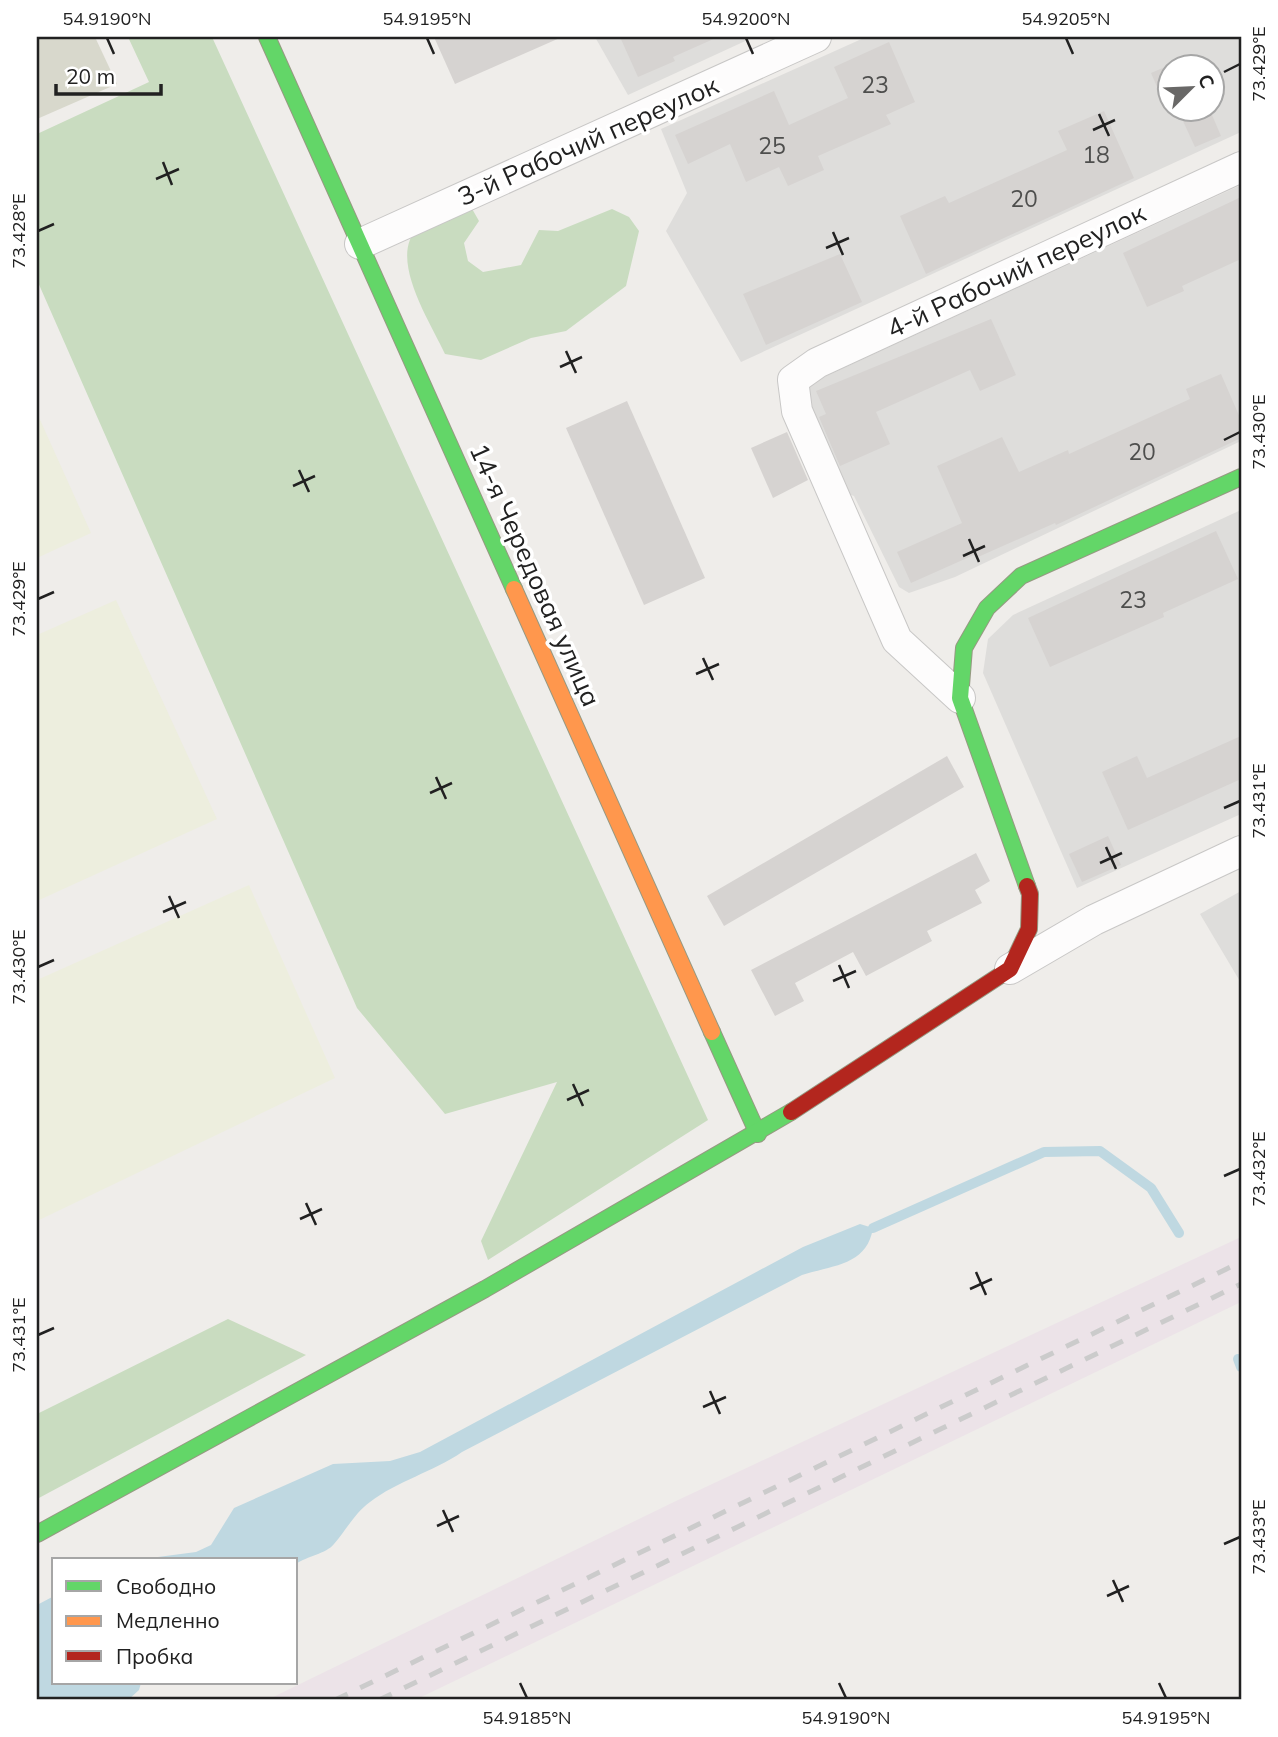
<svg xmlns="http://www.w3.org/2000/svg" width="1278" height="1737" viewBox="0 0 1278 1737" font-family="Mulish,sans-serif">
	<rect width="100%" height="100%" fill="#efedea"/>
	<g fill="#dedddb" fill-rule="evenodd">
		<path d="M 595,37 L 754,37 L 628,95 Z"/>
		<path d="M 866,37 L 1241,37 L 1241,132 L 741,362 L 666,231 L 687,193 L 661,129 ZM 1170,66 L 1212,66 L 1212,108 L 1170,108 Z"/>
		<path d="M 1241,185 L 1241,441 L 955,577 L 909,593 L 899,587 L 854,496 L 843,492 L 808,414 L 807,385 Z"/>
		<path d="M 1241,510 L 1241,814 L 1077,888 L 983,673 L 988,639 L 1013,615 Z"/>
		<path d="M 1241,891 L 1241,983 L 1200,914 Z"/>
	</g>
	<path fill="#ece3e8" d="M 1241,1237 L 1241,1302 L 415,1700 L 267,1700 L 678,1500 Z"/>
	<path fill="#d8d8cc" d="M 37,37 L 95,37 L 117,84 L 37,119 Z"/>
	<g fill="#edeede">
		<path d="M 37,413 L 91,533 L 37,558 Z"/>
		<path d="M 116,600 L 217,819 L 37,901 L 37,635 Z"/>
		<path d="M 249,885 L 335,1078 L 37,1221 L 37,980 Z"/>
	</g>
	<g fill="#c9dcc0">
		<path d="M 128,37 L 212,37 L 708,1120 L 488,1260 L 481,1241 L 557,1082 L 445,1114 L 357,1008 L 37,280 L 37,134 L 149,82 Z"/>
		<path d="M 471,207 L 479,221 L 464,243 L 468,261 L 483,272 L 521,265 L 539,230 L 558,231 L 612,209 L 629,217 L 639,231 L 626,286 L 566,331 L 531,338 L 481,360 L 445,354 C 431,323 386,256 419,227 C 431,217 456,213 471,207 Z"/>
		<path d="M 228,1319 L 306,1355 L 37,1499 L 37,1414 Z"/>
	</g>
	<g fill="#bfd8e1">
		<path d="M 860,1224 L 873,1228 C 867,1265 834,1265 802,1275 L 462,1452 C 433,1472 397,1481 370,1502 C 355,1513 346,1530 334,1544 C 326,1554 307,1556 296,1564 L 296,1560 L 135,1560 L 196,1552 L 211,1545 L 234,1508 L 333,1464 L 390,1461 L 420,1452 L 803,1247 Z"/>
		<path d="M 54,1596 L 54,1683 L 141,1683 L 139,1690 L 128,1700 L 37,1700 L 37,1605 Z"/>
	</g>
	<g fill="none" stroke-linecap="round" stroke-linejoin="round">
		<g stroke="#bfd8e1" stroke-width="10">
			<path d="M 873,1228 L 1044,1152 L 1100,1151 L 1151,1188 L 1179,1233"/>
			<path d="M 1238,1359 L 1241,1367"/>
		</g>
	</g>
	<g fill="#d6d3d1">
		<path d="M 434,37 L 562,37 L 455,84 Z"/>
		<path d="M 620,37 L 718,37 L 673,57 L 675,61 L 638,77 Z"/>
		<path d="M 889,42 L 915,102 L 886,115 L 891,124 L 818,156 L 824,170 L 788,186 L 779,167 L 746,182 L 730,144 L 688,164 L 675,135 L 774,91 L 789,125 L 848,98 L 834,67 Z"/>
		<path d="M 1186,58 L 1190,66 L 1170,66 L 1170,103 L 1165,105 L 1151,73 Z"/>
		<path d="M 1177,108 L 1209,108 L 1221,136 L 1195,147 Z"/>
		<path d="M 1104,111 L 1134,178 L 926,274 L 900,216 L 945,196 L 949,203 L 1067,150 L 1058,131 Z"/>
		<path d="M 1241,197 L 1241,259 L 1182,286 L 1184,291 L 1147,307 L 1123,253 Z"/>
		<path d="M 840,254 L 862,302 L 766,345 L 743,294 Z"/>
		<path d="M 991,319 L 1016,375 L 980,391 L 970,370 L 876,412 L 890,444 L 840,466 L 819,417 L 826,414 L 816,391 Z"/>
		<path d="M 1221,374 L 1241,420 L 1241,438 L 1056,525 L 1055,523 L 978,557 L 976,554 L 911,583 L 897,552 L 962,523 L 937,466 L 1002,437 L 1019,472 L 1068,450 L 1069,454 L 1190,399 L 1186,389 Z"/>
		<path d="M 627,401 L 705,578 L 644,605 L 566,428 Z"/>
		<path d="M 787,432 L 808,480 L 773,498 L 751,448 Z"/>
		<path d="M 1216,531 L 1238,579 L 1163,613 L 1164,617 L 1050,667 L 1028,618 Z"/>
		<path d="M 1241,736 L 1241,779 L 1128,830 L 1102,772 L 1137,756 L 1147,778 Z"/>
		<path d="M 947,756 L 964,787 L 724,926 L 707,896 Z"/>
		<path d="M 1108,836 L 1121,865 L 1082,882 L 1069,854 Z"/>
		<path d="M 976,853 L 990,881 L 975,890 L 982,903 L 927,931 L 932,941 L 866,976 L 853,952 L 795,983 L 804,1001 L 775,1016 L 751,970 Z"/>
	</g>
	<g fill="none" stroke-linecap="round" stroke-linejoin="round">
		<defs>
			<g id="street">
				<path d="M 360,244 L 816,37"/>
				<path d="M 960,698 L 897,640 L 797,411 L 793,380 L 817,363 L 1241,167"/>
				<path d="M 1010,969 L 1094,920 L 1241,851"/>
			</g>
			<g id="fast">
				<path d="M 267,37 L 514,589"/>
				<path d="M 1027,886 L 960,698 L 964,648 L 987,608 L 1021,576 L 1241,477"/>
				<path d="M 712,1032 L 758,1134"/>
				<path d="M 37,1534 L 485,1289 L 791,1112"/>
			</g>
			<path id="slow" d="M 514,589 L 712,1032"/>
			<path id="jam" d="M 791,1112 L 1010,969 L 1029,929 L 1030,894 L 1027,886"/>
		</defs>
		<use href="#street" stroke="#c8c7c6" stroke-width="32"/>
		<use href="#fast" stroke="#969982" stroke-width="18"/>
		<use href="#slow" stroke="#969982" stroke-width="18"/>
		<use href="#jam" stroke="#969982" stroke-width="18"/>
		<use href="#street" stroke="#fdfcfc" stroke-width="30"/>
		<use href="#fast" stroke="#63d668" stroke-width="16"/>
		<use href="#slow" stroke="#ff974d" stroke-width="16"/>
		<use href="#jam" stroke="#b3261e" stroke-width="16"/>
		<g stroke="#cbcbcb" stroke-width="5" stroke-dasharray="14 14" stroke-linecap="butt">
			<path d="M 335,1700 L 1241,1262"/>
			<path d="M 379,1700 L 1241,1284"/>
		</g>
	</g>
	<path fill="none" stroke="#212121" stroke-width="2.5" d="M 107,38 L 114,54M 427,38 L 434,54M 746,38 L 753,54M 1066,38 L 1073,54M 1224,72 L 1240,64M 1099,114 L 1109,136M 1093,130 L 1115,120M 163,162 L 172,185M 156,179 L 179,169M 38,231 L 54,224M 833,232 L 843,255M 826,248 L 849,238M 566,351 L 576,373M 560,367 L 582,357M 1224,440 L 1240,432M 299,470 L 309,492M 293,486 L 315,476M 969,539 L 979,562M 963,556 L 985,546M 38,599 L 54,592M 703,658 L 713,680M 696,674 L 719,664M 436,777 L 446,799M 430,793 L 452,783M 1224,808 L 1240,801M 1106,847 L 1116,869M 1100,863 L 1122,853M 169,896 L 179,918M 163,912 L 186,902M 839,965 L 849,988M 38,967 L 54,960M 833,981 L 856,971M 573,1084 L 583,1106M 567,1100 L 589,1090M 1224,1176 L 1240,1169M 306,1203 L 316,1225M 300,1219 L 322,1209M 976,1272 L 986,1295M 970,1289 L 992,1279M 38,1335 L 54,1328M 710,1391 L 720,1414M 703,1407 L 726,1397M 443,1510 L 453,1532M 437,1526 L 459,1516M 1224,1544 L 1240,1537M 1113,1580 L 1123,1602M 1107,1596 L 1129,1586M 520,1683 L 527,1698M 839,1683 L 846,1698M 1159,1683 L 1166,1698"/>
	<g text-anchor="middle" stroke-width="7" stroke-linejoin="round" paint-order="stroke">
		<g font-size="23" fill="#4e4e4d">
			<text x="875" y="93">23</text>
			<text x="772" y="154">25</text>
			<text x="1096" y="163">18</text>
			<text x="1024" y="207">20</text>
			<text x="1142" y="460">20</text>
			<text x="1133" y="608">23</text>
		</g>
		<g font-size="26" fill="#212121" stroke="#fff">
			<text transform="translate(588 141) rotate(-24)" y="9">3-й Рабочий переулок</text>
			<text transform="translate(1016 271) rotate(-25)" y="9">4-й Рабочий переулок</text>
			<text transform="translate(535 575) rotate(66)" y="9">14-я Чередовая улица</text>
		</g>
	</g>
	<rect width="1278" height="1737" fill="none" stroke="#ffffff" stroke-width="77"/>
	<rect x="52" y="1558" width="245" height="126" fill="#ffffff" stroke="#a6a6a6" stroke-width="2"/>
	<rect x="66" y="1581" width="35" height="10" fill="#63d668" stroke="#a6a6a6" stroke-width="2"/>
	<text x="116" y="1594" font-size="21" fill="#212121">Свободно</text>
	<rect x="66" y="1616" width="35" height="10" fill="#ff974d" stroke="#a6a6a6" stroke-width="2"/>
	<text x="116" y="1628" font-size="21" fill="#212121">Медленно</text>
	<rect x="66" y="1651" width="35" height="10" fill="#b3261e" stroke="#a6a6a6" stroke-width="2"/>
	<text x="116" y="1664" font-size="21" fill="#212121">Пробка</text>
	<g transform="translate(1191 88) rotate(66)"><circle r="33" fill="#ffffff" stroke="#a6a6a6" stroke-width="2"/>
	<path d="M0-5L12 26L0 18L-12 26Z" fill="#696867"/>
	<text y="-10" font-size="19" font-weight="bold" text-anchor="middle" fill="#212121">С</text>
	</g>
	<path d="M56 84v10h105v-10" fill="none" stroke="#212121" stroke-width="3.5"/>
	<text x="66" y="84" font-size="21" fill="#212121" stroke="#ffffff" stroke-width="5" paint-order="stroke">20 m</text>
	<rect x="38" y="38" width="1202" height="1660" fill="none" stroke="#212121" stroke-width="2.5"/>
	<g font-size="18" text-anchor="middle" fill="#212121">
		<text x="107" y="25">54.9190°N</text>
		<text x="427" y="25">54.9195°N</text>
		<text x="746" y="25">54.9200°N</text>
		<text x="1066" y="25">54.9205°N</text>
		<text transform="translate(1259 64) rotate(-90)" y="6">73.429°E</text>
		<text transform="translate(19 231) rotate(-90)" y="6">73.428°E</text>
		<text transform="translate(1259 432) rotate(-90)" y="6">73.430°E</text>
		<text transform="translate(19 599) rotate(-90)" y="6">73.429°E</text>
		<text transform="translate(1259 801) rotate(-90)" y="6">73.431°E</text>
		<text transform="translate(19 967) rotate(-90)" y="6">73.430°E</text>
		<text transform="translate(1259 1169) rotate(-90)" y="6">73.432°E</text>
		<text transform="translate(19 1335) rotate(-90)" y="6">73.431°E</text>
		<text transform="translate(1259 1537) rotate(-90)" y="6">73.433°E</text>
		<text x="527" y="1724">54.9185°N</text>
		<text x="846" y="1724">54.9190°N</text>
		<text x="1166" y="1724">54.9195°N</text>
	</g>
</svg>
